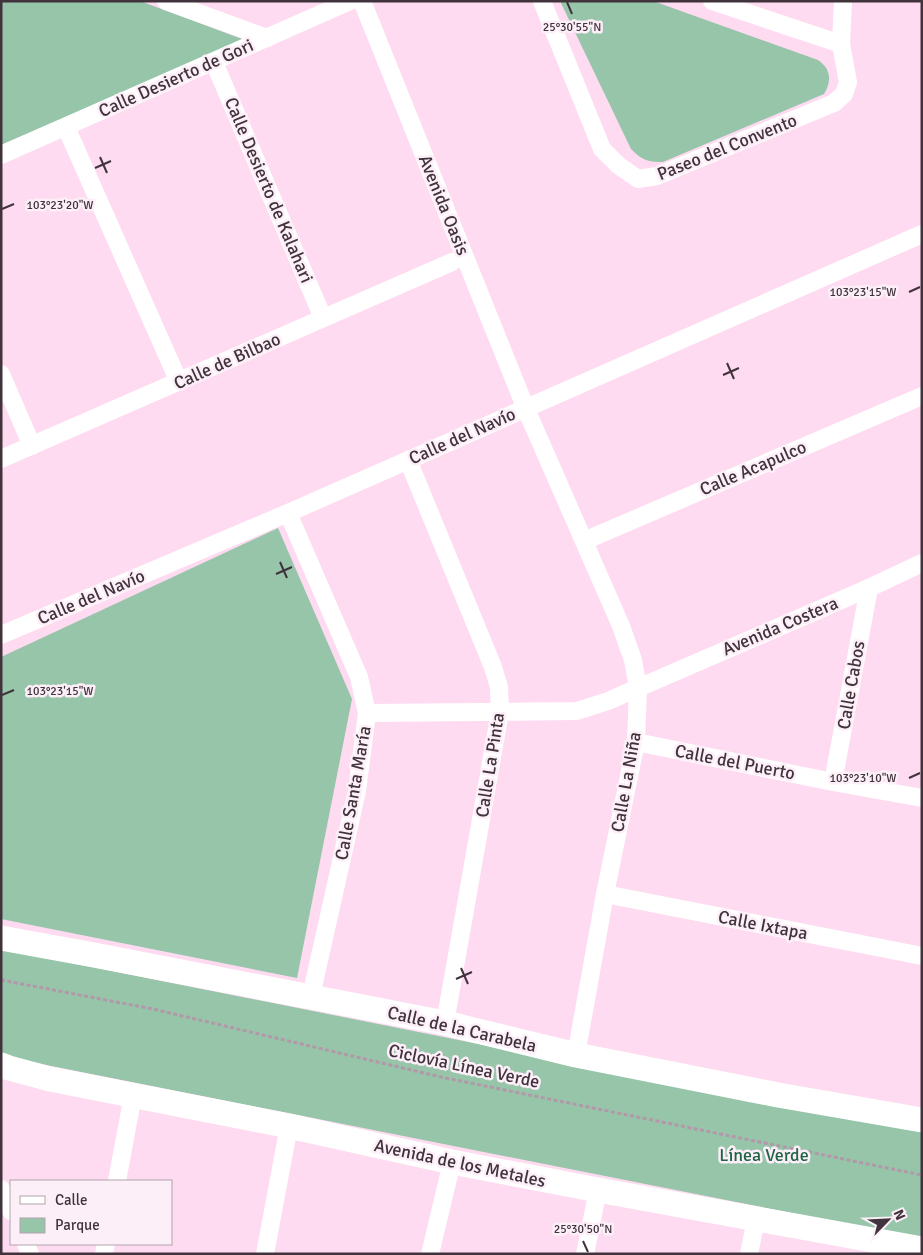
<svg xmlns="http://www.w3.org/2000/svg" width="923" height="1255" viewBox="0 0 923 1255" font-family="Signika,sans-serif">
	<rect width="100%" height="100%" fill="#fedbf0"/>
	<g fill="#96c5aa">
		<path d="M 1,1 L 140,1 L 245,40 L 1,145 Z"/>
		<path d="M 560,1 L 653,1 L 818,60 C 831,69 832,81 824,94 L 663,162 C 647,162 642,160 631,149 Z"/>
		<path d="M 278,528 L 352,699 L 297,978 L 1,919 L 1,657 Z"/>
		<path d="M 1,949 L 922,1132 L 922,1239 L 1,1056 Z"/>
	</g>
	<g fill="none" stroke-linecap="round" stroke-linejoin="round">
		<path stroke="#b298a8" stroke-width="3" stroke-dasharray="4 2.5" stroke-linecap="butt" d="M 1,980 L 153,1009 L 441,1077 L 922,1175"/>
		<g stroke="#fff" stroke-width="18">
			<path d="M 166,1 L 267,38"/>
			<path d="M 362,1 L 526,409 L 621,626 L 633,660 L 638,688 L 636,742 L 605,894 L 576,1055"/>
			<path d="M 542,1 L 602,149 L 618,165 L 638,179 L 657,176 L 834,103 L 844,94 L 848,82 L 841,44 L 843,1"/>
			<path d="M 712,1 L 841,44"/>
			<path d="M 214,62 L 323,318"/>
			<path d="M 66,127 L 179,382"/>
			<path d="M 1,155 L 350,1"/>
			<path d="M 1,374 L 32,446"/>
			<path d="M 1,459 L 452,262"/>
			<path d="M 408,460 L 493,667 L 499,687 L 500,712 L 445,1023"/>
			<path d="M 288,513 L 359,677 L 367,713 L 357,791 L 311,996"/>
			<path d="M 584,541 L 922,396"/>
			<path d="M 1,635 L 288,513 L 922,234"/>
			<path d="M 367,713 L 577,711 L 608,701 L 869,588 L 922,563"/>
			<path d="M 636,742 L 833,782 L 922,798"/>
			<path d="M 833,782 L 869,588"/>
			<path d="M 605,894 L 922,956"/>
			<path d="M 117,1181 L 133,1095"/>
			<path d="M 1,1189 L 11,1211"/>
			<path d="M 26,1244 L 30,1254"/>
			<path d="M 104,1254 L 106,1244"/>
			<path d="M 265,1254 L 289,1126"/>
			<path d="M 430,1254 L 452,1162"/>
			<path d="M 585,1254 L 598,1190"/>
			<path d="M 749,1254 L 756,1219"/>
		</g>
		<g stroke="#fff" stroke-width="25">
			<path d="M 1,938 L 94,955 L 445,1023 L 576,1055 L 778,1095 L 922,1120"/>
			<path d="M 1,1065 L 9,1068 L 50,1079 L 289,1126 L 452,1162 L 598,1190 L 922,1249"/>
		</g>
	</g>
	<path fill="none" stroke="#40333b" stroke-width="2" d="M 567,2 L 572,14M 100,157 L 107,173M 95,168 L 111,161M 2,209 L 14,204M 909,292 L 920,287M 727,363 L 734,379M 723,375 L 739,368M 280,562 L 287,578M 276,574 L 292,567M 2,695 L 14,690M 909,778 L 920,773M 461,968 L 468,984M 456,979 L 472,972M 583,1241 L 588,1252"/>
	<g text-anchor="middle" stroke-width="5" stroke-linejoin="round" paint-order="stroke">
		<g font-size="18" fill="#40333b" stroke="#fdeff8">
			<text transform="translate(176 78) rotate(-24)" y="6">Calle Desierto de Gori</text>
			<text transform="translate(727 147) rotate(-22)" y="6">Paseo del Convento</text>
			<text transform="translate(269 190) rotate(67)" y="6">Calle Desierto de Kalahari</text>
			<text transform="translate(444 205) rotate(68)" y="6">Avenida Oasis</text>
			<text transform="translate(227 361) rotate(-24)" y="6">Calle de Bilbao</text>
			<text transform="translate(462 436) rotate(-24)" y="6">Calle del Navío</text>
			<text transform="translate(753 468) rotate(-23)" y="6">Calle Acapulco</text>
			<text transform="translate(91 597) rotate(-23)" y="6">Calle del Navío</text>
			<text transform="translate(780 626) rotate(-23)" y="6">Avenida Costera</text>
			<text transform="translate(851 685) rotate(-80)" y="6">Calle Cabos</text>
			<text transform="translate(735 762) rotate(11)" y="6">Calle del Puerto</text>
			<text transform="translate(490 765) rotate(-81)" y="6">Calle La Pinta</text>
			<text transform="translate(626 782) rotate(-80)" y="6">Calle La Niña</text>
			<text transform="translate(353 793) rotate(-80)" y="6">Calle Santa María</text>
			<text transform="translate(763 925) rotate(11)" y="6">Calle Ixtapa</text>
			<text transform="translate(462 1029) rotate(13)" y="6">Calle de la Carabela</text>
			<text transform="translate(464 1066) rotate(12)" y="6">Ciclovía Línea Verde</text>
			<text transform="translate(460 1163) rotate(12)" y="6">Avenida de los Metales</text>
		</g>
		<g font-size="18" fill="#1d6544" stroke="#fdeff8">
			<text x="764" y="1161">Línea Verde</text>
		</g>
	</g>
	<g font-size="12" text-anchor="middle" fill="#40333b" stroke="#fdeff8" stroke-width="5" stroke-linejoin="round" paint-order="stroke">
		<text x="572" y="31">25°30'55"N</text>
		<text x="60" y="209">103°23'20"W</text>
		<text x="863" y="296">103°23'15"W</text>
		<text x="60" y="695">103°23'15"W</text>
		<text x="863" y="782">103°23'10"W</text>
		<text x="583" y="1233">25°30'50"N</text>
	</g>
	<rect width="923" height="1255" fill="none" stroke="#40333b" stroke-width="5"/>
	<rect x="10" y="1180" width="162" height="65" fill="#fdeff8" stroke="#b1a4ac"/>
	<rect x="20" y="1196" width="25" height="8" fill="#ffffff" stroke="#b1a4ac"/>
	<text x="55" y="1205" font-size="15" fill="#40333b">Calle</text>
	<rect x="20" y="1218" width="25" height="15" fill="#96c5aa" stroke="#b1a4ac"/>
	<text x="55" y="1230" font-size="15" fill="#40333b">Parque</text>
	<g transform="translate(888 1220) rotate(66)" stroke="#fdeff8" stroke-width="4" paint-order="stroke">
	<path d="M0-4L9 19L0 12L-9 19Z" fill="#40333b"/>
	<text y="-8" font-size="14" font-weight="bold" text-anchor="middle" fill="#40333b">N</text>
	</g>
</svg>
